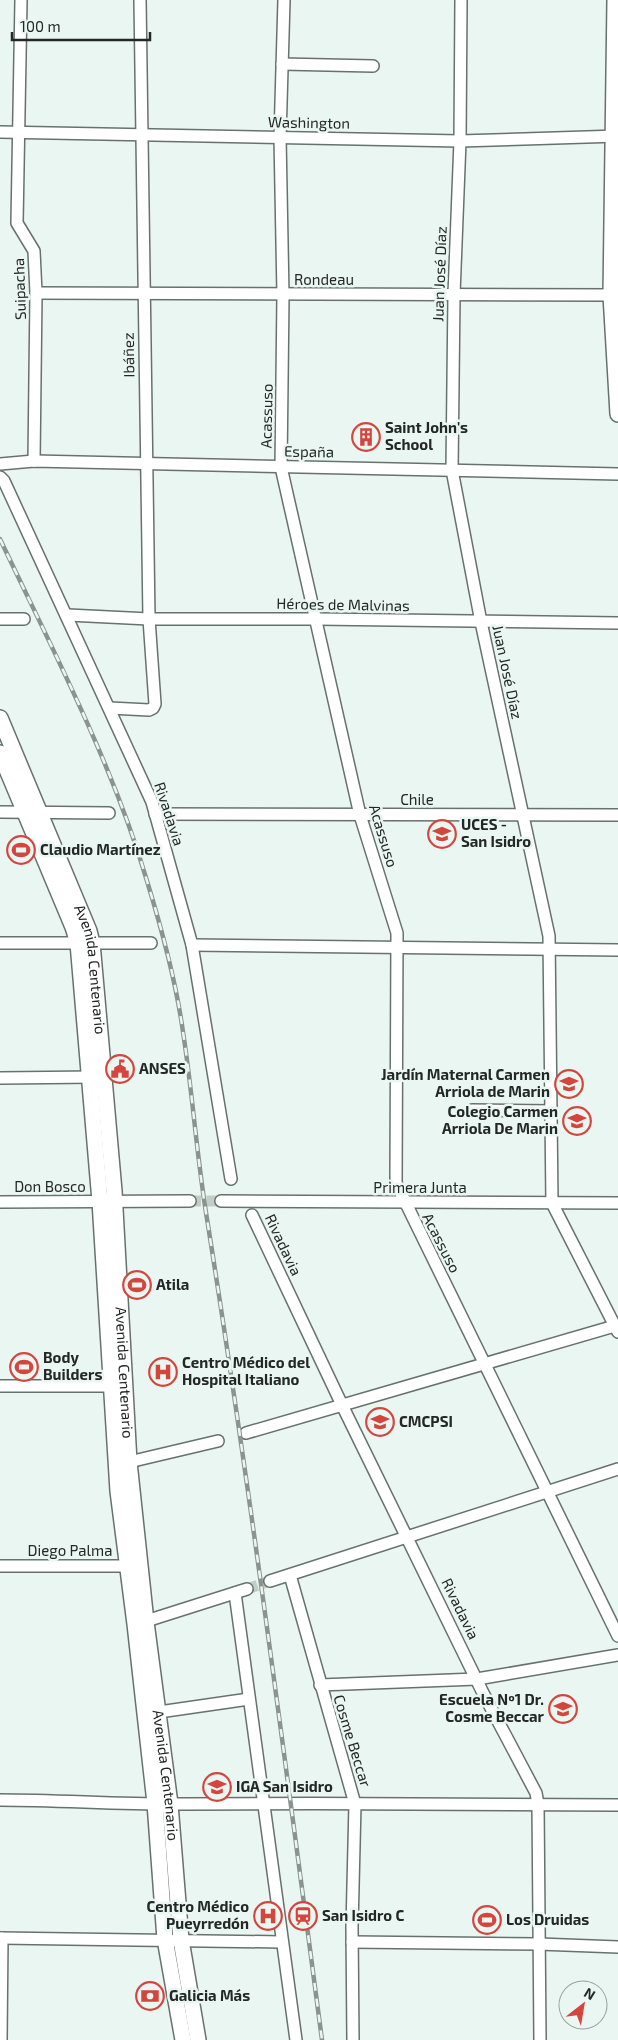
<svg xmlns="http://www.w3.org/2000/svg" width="618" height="2040" viewBox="0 0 618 2040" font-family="'Exo 2',sans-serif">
	<rect width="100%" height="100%" fill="#eaf6f1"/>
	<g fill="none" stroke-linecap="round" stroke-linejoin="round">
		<g stroke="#c2cdc8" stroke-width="11" stroke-dasharray="11 5.5" stroke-linecap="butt">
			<path d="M 190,1201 L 221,1201"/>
			<path d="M 247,1589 L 270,1581"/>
		</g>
		<defs>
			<g id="minor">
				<path d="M 21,0 L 17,223 L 34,251 L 36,293 L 34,461"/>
				<path d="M 284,0 L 280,137 L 283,295 L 281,467 L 360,815 L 397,933 L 396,1183 L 618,1636"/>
				<path d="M 461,0 L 460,141 L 454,294 L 452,470 L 481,622 L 549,936 L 552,1203 L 618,1332"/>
				<path d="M 282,64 L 373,66"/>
				<path d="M 0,132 L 460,141 L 618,136"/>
				<path d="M 36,293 L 611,295"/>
				<path d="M 0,464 L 34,461 L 618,474"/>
				<path d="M 0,477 L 4,481 L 152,802 L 192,945 L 231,1179"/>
				<path d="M 68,615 L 149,619 L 317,619 L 618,623"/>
				<path d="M 0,619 L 24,619"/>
				<path d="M 110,708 L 149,710 L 153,708 L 155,704 L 149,619 L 140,0"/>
				<path d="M 0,812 L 109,813"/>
				<path d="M 155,814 L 618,815"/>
				<path d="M 0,943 L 151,943"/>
				<path d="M 192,945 L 618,950"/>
				<path d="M 0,1078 L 96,1077"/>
				<path d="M 472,1110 L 552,1111"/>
				<path d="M 221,1201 L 618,1203"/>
				<path d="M 0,1202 L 190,1201"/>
				<path d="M 252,1215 L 342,1405 L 482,1691 L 536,1793 L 538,1804 L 540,2040"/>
				<path d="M 0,1386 L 118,1386"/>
				<path d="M 246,1433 L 618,1325"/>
				<path d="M 129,1462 L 218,1441"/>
				<path d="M 0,1566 L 136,1566"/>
				<path d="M 290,1575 L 355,1804 L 352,1927 L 353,2040"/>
				<path d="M 270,1581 L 618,1469"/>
				<path d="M 235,1593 L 296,2040"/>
				<path d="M 140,1623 L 247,1589"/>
				<path d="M 320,1685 L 477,1679 L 618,1655"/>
				<path d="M 159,1712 L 249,1699"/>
				<path d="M 0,1800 C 62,1800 124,1805 186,1804 C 330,1803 474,1804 618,1805"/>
				<path d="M 0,1938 L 282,1942"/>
				<path d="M 352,1942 L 539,1944 L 618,1947"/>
				<path d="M 1,2040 L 2,1938"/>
			</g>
			<g id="major">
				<path d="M 615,0 L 611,295 L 618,414"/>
				<path id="s1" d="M 0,718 L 89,931 L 92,943 L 114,1191 L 129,1462 L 146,1622 L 170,1804 L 181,1940 L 198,2040"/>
				<path d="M 0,753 L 73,927 L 78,943 L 100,1201 L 118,1491 L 135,1624 L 155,1803 L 165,1939 L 183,2040"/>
			</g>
		</defs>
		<use href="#minor" stroke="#67726d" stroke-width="14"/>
		<use href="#major" stroke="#67726d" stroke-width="18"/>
		<use href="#minor" stroke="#fff" stroke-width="11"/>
		<use href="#major" stroke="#fff" stroke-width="15"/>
		<defs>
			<path id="rail" d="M 0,539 C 53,651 112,762 147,881 C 162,930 176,981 183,1032 C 193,1096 197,1161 208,1225 C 251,1496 286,1768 322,2040"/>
		</defs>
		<use href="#rail" stroke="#8b9390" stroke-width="4.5"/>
		<use href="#rail" stroke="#eaf6f1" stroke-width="2.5" stroke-dasharray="8" stroke-linecap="butt"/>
	</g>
	<defs>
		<symbol id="building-ring" viewBox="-11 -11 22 22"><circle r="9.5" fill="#eaf6f1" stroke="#d4453e" stroke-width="1.5"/><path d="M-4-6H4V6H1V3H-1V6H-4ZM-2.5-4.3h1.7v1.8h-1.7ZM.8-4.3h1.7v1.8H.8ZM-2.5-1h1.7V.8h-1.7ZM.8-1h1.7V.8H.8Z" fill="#d4453e"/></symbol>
		<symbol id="university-ring" viewBox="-11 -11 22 22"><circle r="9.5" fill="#eaf6f1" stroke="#d4453e" stroke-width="1.5"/><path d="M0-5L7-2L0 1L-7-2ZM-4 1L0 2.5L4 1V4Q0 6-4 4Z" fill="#d4453e"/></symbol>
		<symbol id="stadium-ring" viewBox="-11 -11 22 22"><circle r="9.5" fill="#eaf6f1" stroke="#d4453e" stroke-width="1.5"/><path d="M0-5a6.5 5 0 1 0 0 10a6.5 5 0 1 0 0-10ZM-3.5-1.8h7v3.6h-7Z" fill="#d4453e"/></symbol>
		<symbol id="civic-ring" viewBox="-11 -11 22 22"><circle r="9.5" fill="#eaf6f1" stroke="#d4453e" stroke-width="1.5"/><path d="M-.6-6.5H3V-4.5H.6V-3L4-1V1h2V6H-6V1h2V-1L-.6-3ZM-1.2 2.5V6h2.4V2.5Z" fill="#d4453e"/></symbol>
		<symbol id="school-ring" viewBox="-11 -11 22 22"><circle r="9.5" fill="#eaf6f1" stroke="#d4453e" stroke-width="1.5"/><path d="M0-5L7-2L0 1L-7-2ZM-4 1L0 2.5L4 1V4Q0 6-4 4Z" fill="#d4453e"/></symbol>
		<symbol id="hospital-ring" viewBox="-11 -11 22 22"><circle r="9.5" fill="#eaf6f1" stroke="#d4453e" stroke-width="1.5"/><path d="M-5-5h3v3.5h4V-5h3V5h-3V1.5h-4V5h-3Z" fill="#d4453e"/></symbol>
		<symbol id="station-ring" viewBox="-11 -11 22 22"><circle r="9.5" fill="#eaf6f1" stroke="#d4453e" stroke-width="1.5"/><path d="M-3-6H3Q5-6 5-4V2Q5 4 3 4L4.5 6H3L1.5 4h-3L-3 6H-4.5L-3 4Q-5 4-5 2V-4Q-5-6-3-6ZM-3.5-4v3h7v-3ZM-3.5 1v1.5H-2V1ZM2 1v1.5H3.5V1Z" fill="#d4453e"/></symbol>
		<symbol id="bank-ring" viewBox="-11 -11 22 22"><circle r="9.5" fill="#eaf6f1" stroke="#d4453e" stroke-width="1.5"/><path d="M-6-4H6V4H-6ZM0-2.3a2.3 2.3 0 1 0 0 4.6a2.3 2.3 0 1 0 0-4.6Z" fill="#d4453e"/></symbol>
	</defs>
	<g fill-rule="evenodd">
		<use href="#building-ring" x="350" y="421" width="32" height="32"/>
		<use href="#university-ring" x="426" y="818" width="32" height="32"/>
		<use href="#stadium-ring" x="5" y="834" width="32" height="32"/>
		<use href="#civic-ring" x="104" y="1053" width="32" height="32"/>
		<use href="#school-ring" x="553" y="1068" width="32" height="32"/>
		<use href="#university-ring" x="561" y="1105" width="32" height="32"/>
		<use href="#stadium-ring" x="121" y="1269" width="32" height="32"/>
		<use href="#stadium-ring" x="8" y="1351" width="32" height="32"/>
		<use href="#hospital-ring" x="147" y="1356" width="32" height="32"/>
		<use href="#university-ring" x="364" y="1406" width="32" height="32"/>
		<use href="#school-ring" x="547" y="1693" width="32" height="32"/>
		<use href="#university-ring" x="201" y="1771" width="32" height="32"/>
		<use href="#hospital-ring" x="252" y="1900" width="32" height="32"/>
		<use href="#station-ring" x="287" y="1900" width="32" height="32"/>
		<use href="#stadium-ring" x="471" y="1904" width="32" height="32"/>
		<use href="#bank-ring" x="134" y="1980" width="32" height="32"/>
	</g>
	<g text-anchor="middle" stroke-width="5" stroke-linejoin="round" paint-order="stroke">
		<g font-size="15" fill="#232726" stroke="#eaf6f1">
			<text transform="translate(309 123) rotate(1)" y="5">Washington</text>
			<text transform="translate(440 274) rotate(-88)" y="5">Juan José Díaz</text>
			<text x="324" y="285">Rondeau</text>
			<text transform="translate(20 289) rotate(-92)" y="5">Suipacha</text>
			<text transform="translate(129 355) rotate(-91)" y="5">Ibáñez</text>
			<text transform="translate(267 416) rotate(-89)" y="5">Acassuso</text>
			<text transform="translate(309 452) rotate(1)" y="5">España</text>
			<text transform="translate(343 605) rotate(1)" y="5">Héroes de Malvinas</text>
			<text transform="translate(507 672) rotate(78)" y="5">Juan José Díaz</text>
			<text x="417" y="805">Chile</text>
			<text transform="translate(169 814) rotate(72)" y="5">Rivadavia</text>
			<text transform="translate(383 836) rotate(73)" y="5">Acassuso</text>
			<text dy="5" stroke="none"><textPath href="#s1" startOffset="269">Avenida Centenario</textPath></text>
			<text x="50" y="1192">Don Bosco</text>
			<text x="420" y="1193">Primera Junta</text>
			<text transform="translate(441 1243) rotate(63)" y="5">Acassuso</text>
			<text transform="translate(283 1245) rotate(65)" y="5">Rivadavia</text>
			<text dy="5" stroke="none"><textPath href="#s1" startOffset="674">Avenida Centenario</textPath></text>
			<text x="70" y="1556">Diego Palma</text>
			<text transform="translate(460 1609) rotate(64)" y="5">Rivadavia</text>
			<text transform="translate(352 1741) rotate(73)" y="5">Cosme Beccar</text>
			<text dy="5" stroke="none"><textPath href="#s1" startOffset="1079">Avenida Centenario</textPath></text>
		</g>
		<g font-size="15" font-weight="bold" fill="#232726" stroke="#eaf6f1" text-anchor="start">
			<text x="385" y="433">Saint John's<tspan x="385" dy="17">School</tspan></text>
			<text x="461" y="830">UCES -<tspan x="461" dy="17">San Isidro</tspan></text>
			<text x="40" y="855">Claudio Martínez</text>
			<text x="139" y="1074">ANSES</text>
			<text x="550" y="1080" text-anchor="end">Jardín Maternal Carmen<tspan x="550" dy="17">Arriola de Marin</tspan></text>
			<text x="558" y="1117" text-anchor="end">Colegio Carmen<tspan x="558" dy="17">Arriola De Marin</tspan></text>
			<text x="156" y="1290">Atila</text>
			<text x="43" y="1363">Body<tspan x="43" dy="17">Builders</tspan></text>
			<text x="182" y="1368">Centro Médico del<tspan x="182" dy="17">Hospital Italiano</tspan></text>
			<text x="399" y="1427">CMCPSI</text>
			<text x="544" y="1705" text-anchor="end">Escuela Nº1 Dr.<tspan x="544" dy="17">Cosme Beccar</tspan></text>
			<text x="236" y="1792">IGA San Isidro</text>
			<text x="249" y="1912" text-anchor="end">Centro Médico<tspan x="249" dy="17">Pueyrredón</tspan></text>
			<text x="322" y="1921">San Isidro C</text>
			<text x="506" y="1925">Los Druidas</text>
			<text x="169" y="2001">Galicia Más</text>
		</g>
	</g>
	<g transform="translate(583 2005) rotate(31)"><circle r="24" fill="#eaf6f1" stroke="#9aa3a0"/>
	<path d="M0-4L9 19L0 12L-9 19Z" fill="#d4453e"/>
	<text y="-8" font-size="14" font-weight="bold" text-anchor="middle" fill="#232726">N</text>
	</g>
	<path d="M12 32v8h138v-8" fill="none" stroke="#232726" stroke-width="2.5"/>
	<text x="20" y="32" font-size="15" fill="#232726" stroke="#eaf6f1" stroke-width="4" paint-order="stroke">100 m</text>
</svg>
